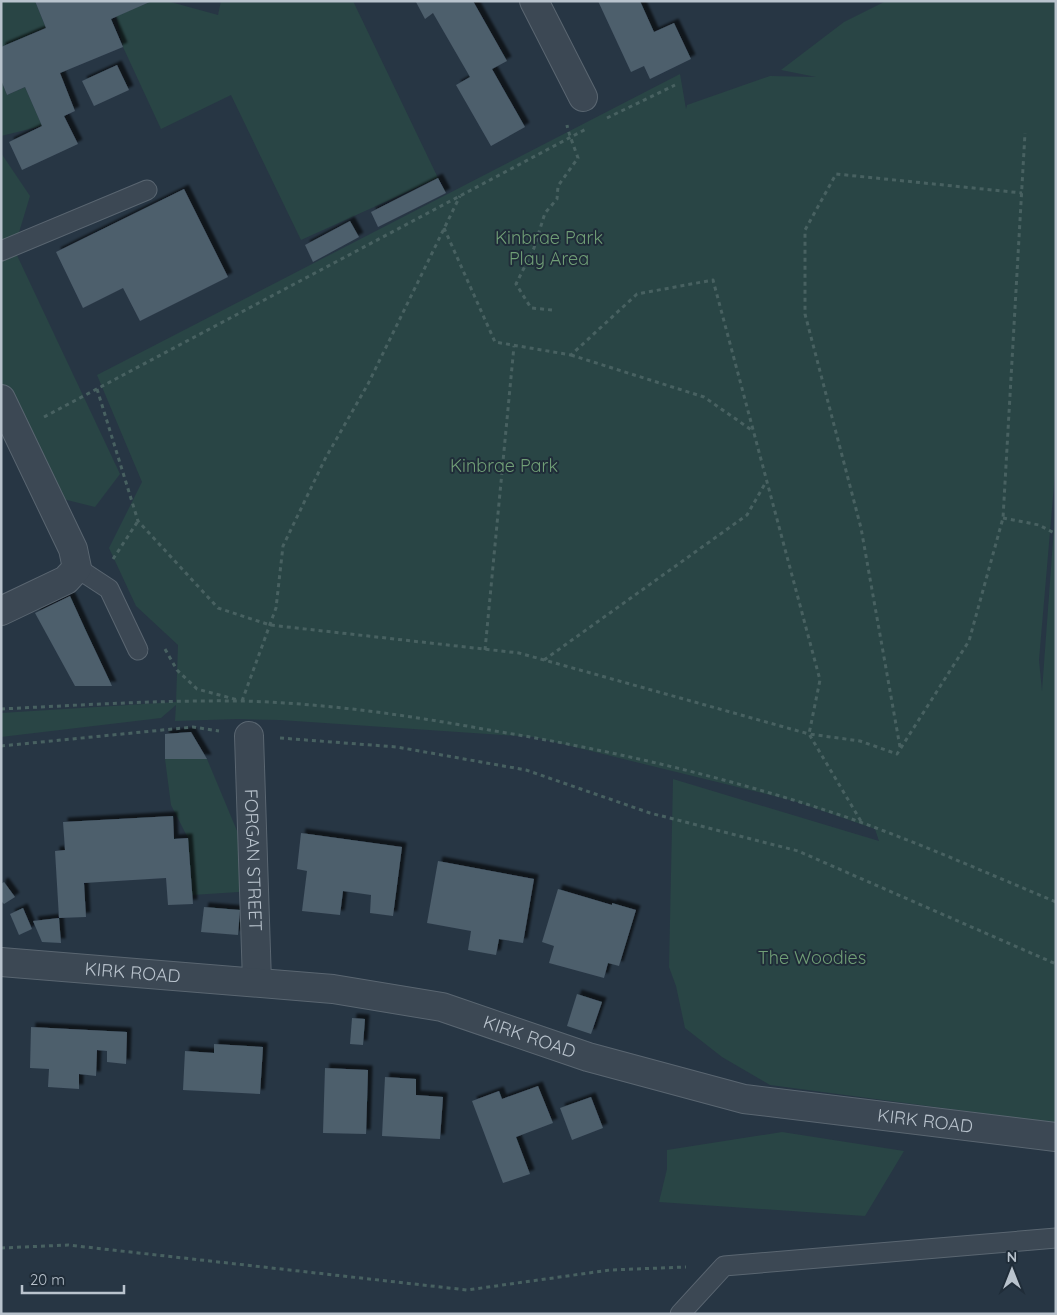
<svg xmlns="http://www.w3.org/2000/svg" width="1057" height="1315" viewBox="0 0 1057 1315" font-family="Quicksand,sans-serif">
	<defs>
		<filter id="shadow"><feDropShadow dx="4.5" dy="-4.5" stdDeviation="1" flood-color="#0009"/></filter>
	</defs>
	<rect width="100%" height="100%" fill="#273644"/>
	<g fill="#294545">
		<path d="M 1,1 L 35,1 L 46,28 L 1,47 Z"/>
		<path d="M 152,1 L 167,1 L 218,15 L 221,1 L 353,1 L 438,178 L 301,240 L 231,95 L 161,129 L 123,47 L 116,16 Z"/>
		<path d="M 886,1 L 1056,1 L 1056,462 L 1039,660 L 1042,691 L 1056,500 L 1056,1123 L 770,1085 L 722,1057 L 685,1028 L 676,986 L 669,967 L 673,779 L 879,841 L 875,829 L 794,801 L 534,737 L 280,720 L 238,719 L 175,721 L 176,705 L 161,718 L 1,737 L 1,713 L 176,702 L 178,645 L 136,606 L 109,548 L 142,482 L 97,375 L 680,74 L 686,109 L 687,105 L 770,76 L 816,77 L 781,70 L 844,22 Z"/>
		<path d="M 1,80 L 7,95 L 25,87 L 42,126 L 1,136 Z"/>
		<path d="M 1,153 L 30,196 L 14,249 L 120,474 L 95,507 L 55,497 L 1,381 Z"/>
		<path d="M 165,759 L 207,759 L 240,838 L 239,892 L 192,895 L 188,838 L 171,805 Z"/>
		<path d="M 782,1132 L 904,1151 L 865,1216 L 659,1202 L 667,1169 L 667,1150 Z"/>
	</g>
	<g fill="#4d5e6c" filter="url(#shadow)">
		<path d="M 35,1 L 152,1 L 111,19 L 123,47 L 60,73 L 75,111 L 64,116 L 78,144 L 22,170 L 9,142 L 42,126 L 25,87 L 7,95 L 1,80 L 1,47 L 46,28 Z"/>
		<path d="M 417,1 L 473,1 L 507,61 L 492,69 L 525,127 L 491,146 L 456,85 L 470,77 L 433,13 L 425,19 L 416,2 Z"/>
		<path d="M 598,1 L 640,1 L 654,32 L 674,23 L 691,59 L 650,79 L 644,66 L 631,72 Z"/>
		<path d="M 117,65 L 129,90 L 94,106 L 82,81 Z"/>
		<path d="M 438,178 L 446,193 L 378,227 L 371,212 Z"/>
		<path d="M 184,189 L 228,277 L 140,321 L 123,288 L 83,308 L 56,252 Z"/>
		<path d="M 350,221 L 359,237 L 313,262 L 305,245 Z"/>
		<path d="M 70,596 L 86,631 L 112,686 L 75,686 L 35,613 Z"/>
		<path d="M 191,732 L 207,759 L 165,759 L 165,734 Z"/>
		<path d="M 173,816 L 174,839 L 188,838 L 193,904 L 168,905 L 166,878 L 84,883 L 86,917 L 59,918 L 55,851 L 65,850 L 63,822 Z"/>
		<path d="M 301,833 L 402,847 L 393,916 L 370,913 L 371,895 L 343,891 L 340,915 L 302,911 L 307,871 L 297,869 Z"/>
		<path d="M 438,861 L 534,879 L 523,943 L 499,939 L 496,955 L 468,950 L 471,931 L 427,923 Z"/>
		<path d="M 4,882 L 15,897 L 4,904 L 1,901 L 1,884 Z"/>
		<path d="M 558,889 L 612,905 L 612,903 L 636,910 L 619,966 L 608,963 L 604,978 L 549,963 L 554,946 L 542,942 Z"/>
		<path d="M 204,907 L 240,910 L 238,935 L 201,932 Z"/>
		<path d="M 23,908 L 32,929 L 19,935 L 10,914 Z"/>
		<path d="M 59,918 L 61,943 L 42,942 L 33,921 Z"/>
		<path d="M 577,994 L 602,1002 L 591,1034 L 567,1026 Z"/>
		<path d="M 352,1018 L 365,1019 L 363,1045 L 350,1044 Z"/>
		<path d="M 31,1027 L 127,1032 L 126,1064 L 107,1062 L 107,1051 L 97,1050 L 96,1076 L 79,1074 L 79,1089 L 48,1087 L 49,1069 L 30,1068 Z"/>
		<path d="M 214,1044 L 263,1047 L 260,1094 L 183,1090 L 185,1051 L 214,1053 Z"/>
		<path d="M 325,1068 L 368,1070 L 366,1134 L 323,1133 Z"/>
		<path d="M 385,1077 L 416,1079 L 416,1095 L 443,1097 L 440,1139 L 382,1136 Z"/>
		<path d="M 538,1086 L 553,1123 L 516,1137 L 530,1174 L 503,1183 L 472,1101 L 499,1091 L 502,1099 Z"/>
		<path d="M 591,1097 L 603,1128 L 572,1140 L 560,1108 Z"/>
	</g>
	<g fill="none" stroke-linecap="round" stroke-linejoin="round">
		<defs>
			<g id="lane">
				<path d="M 1,251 L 147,190"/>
				<path d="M 77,568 L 109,589 L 138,650"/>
				<path d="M 680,1314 L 724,1266 L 1056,1238"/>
			</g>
			<g id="street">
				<path d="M 534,1 L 583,97"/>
				<path d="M 1,399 L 73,549 L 77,568 L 66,580 L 1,611"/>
				<path id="s1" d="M 249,736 L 257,982"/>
				<path id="s2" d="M 1,962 L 333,989 L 442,1007 L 588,1057 L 744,1099 L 1056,1137"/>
			</g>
		</defs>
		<use href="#lane" stroke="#5a6671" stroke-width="21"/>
		<use href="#street" stroke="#5a6671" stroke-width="30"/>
		<g stroke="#486161" stroke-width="3" stroke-dasharray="4 4" stroke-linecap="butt">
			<path d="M 607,118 L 675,85"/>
			<path d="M 444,228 L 495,342 L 571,355 L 637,294 L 713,280 L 820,680 L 809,734 L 860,741 L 897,754 L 969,641 L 1003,518 L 1025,133"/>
			<path d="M 552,310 L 531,308 L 516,284 L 534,248 L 545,213 L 557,199 L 558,186 L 578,158 C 575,149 568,132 567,125"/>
			<path d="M 571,355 L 704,397 L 753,431"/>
			<path d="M 97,389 L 138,521 L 218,608 L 270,625 L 519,653 L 809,734 L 862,823"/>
			<path d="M 44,417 L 586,129"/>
			<path d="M 1003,518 L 1039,525 L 1056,534"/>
			<path d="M 113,559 L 138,521"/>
			<path d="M 165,649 L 177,670 L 197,689 L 238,700"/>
			<path d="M 485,650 L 514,346"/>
			<path d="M 544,660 L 747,515 L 766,482"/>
			<path d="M 242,701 L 276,608 L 283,546 L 325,459 L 368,384 L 460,196"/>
			<path d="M 1,709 C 81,705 161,700 241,701 C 324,703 407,715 489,730 C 612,750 731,778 849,818 C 919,843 987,873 1056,902"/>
			<path d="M 280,738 L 397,747 L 526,770 L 650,813 L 798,851 L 1056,964"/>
			<path d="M 1,746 L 193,727 L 219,731"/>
			<path d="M 900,747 L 861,528 L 805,314 L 805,230 L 836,174 L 1022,193"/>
			<path d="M 1,1248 L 68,1245 L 467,1290 L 610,1270 L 686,1267"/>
		</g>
		<use href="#lane" stroke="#3c4854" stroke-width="19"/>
		<use href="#street" stroke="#3c4854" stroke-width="28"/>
	</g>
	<g text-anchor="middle" stroke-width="4" stroke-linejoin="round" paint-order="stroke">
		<g font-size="18" fill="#709e76" stroke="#202d39">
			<text x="549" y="244">Kinbrae Park<tspan x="549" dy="21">Play Area</tspan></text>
			<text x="504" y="472">Kinbrae Park</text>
			<text x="812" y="964">The Woodies</text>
		</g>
		<g font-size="18" fill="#b9c3cd" stroke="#202d39">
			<text dy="6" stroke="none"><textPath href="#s1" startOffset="124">FORGAN STREET</textPath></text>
			<text dy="6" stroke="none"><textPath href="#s2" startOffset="132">KIRK ROAD</textPath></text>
			<text dy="6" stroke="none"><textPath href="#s2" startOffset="536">KIRK ROAD</textPath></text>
			<text dy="6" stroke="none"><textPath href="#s2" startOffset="942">KIRK ROAD</textPath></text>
		</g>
	</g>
	<rect width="1057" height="1315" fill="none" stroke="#b9c3cd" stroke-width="5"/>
	<g transform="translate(1012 1270)" stroke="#202d39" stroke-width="4" paint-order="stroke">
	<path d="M0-4L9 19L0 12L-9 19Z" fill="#b9c3cd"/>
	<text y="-8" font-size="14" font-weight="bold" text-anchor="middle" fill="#b9c3cd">N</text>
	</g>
	<path d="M22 1285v8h102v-8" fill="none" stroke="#b9c3cd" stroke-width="2.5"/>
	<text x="30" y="1285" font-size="15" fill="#b9c3cd" stroke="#202d39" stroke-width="4" paint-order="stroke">20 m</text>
</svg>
